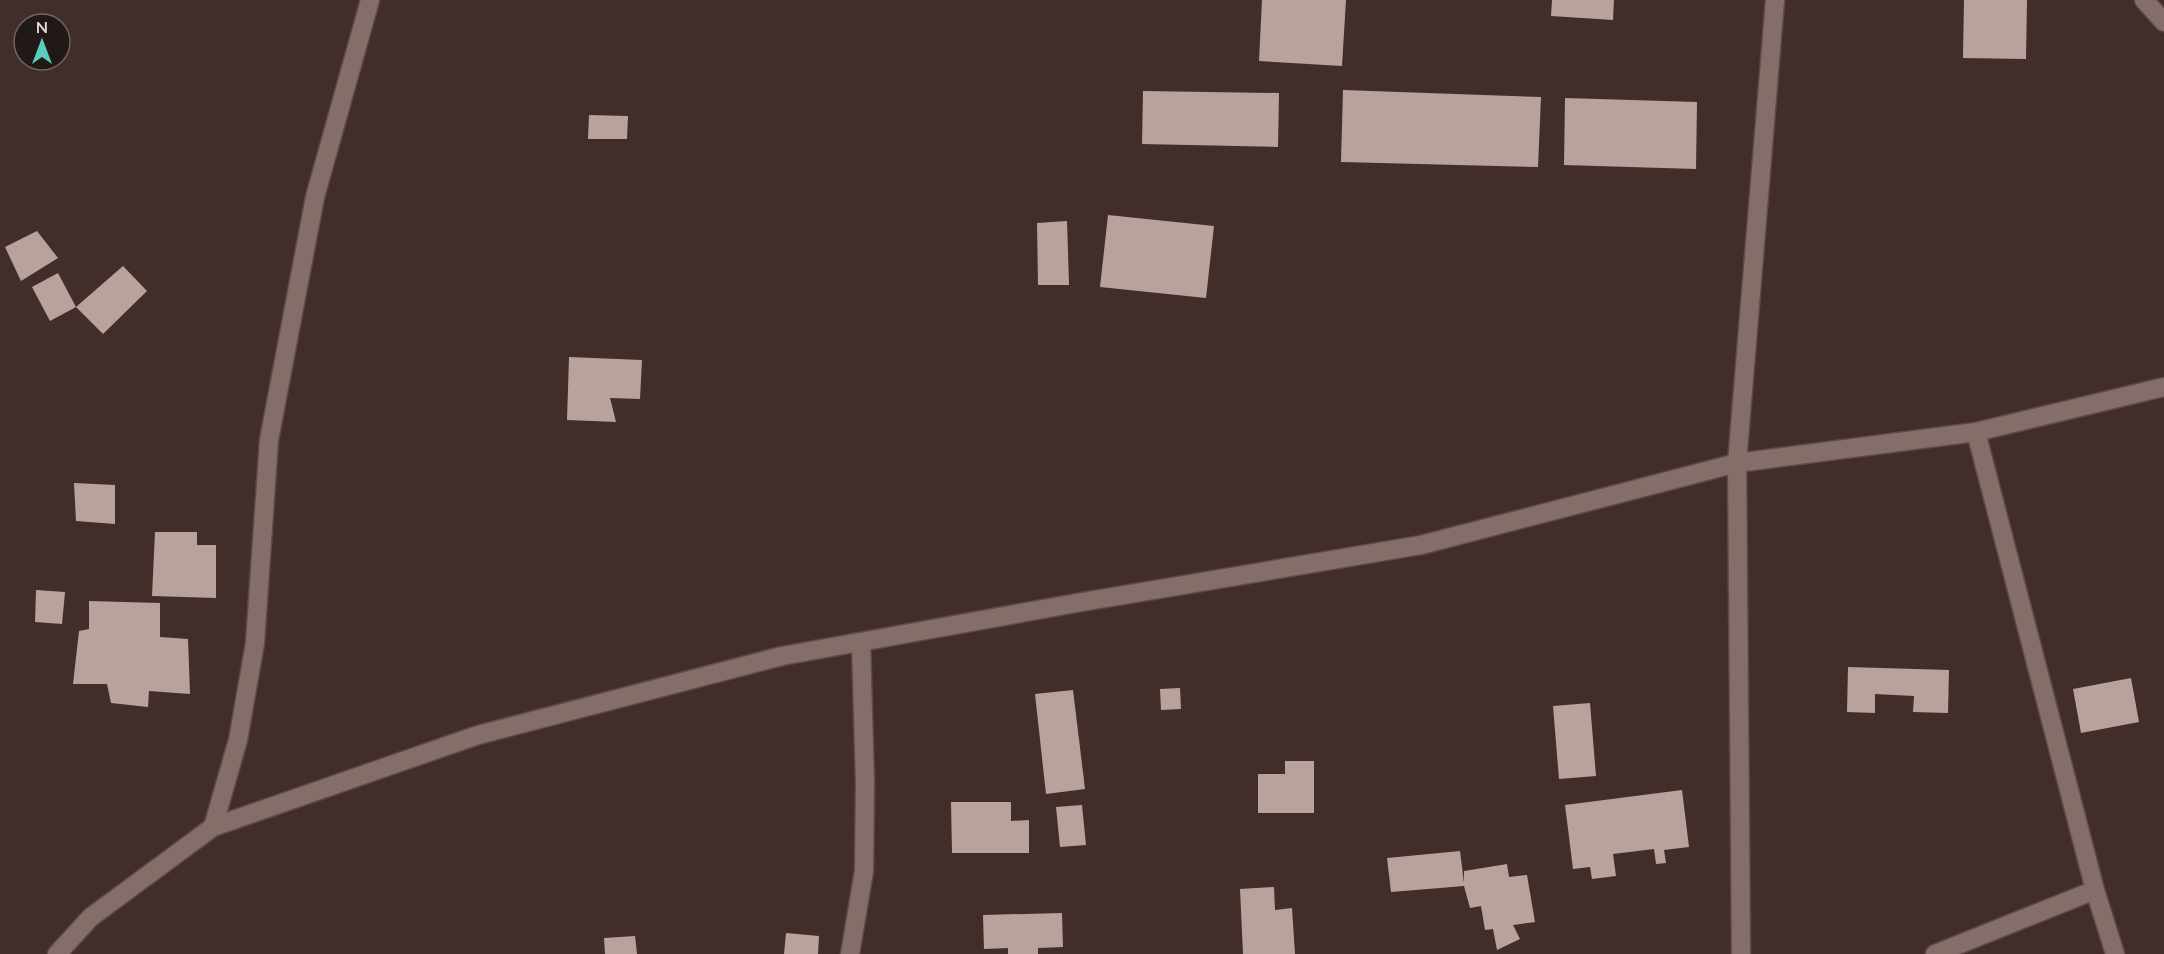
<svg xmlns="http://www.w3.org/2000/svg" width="2164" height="954" viewBox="0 0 2164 954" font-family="Lato,sans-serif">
	<rect width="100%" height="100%" fill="#412e2a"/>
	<g fill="#baa29c">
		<path d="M 1262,0 L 1346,0 L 1342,66 L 1259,61 Z"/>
		<path d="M 1552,0 L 1614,0 L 1613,20 L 1551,16 Z"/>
		<path d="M 1964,0 L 2027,0 L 2026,59 L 1963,58 Z"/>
		<path d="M 1343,90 L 1541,97 L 1538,167 L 1341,162 Z"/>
		<path d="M 1143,91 L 1279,93 L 1278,147 L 1142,144 Z"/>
		<path d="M 1565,98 L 1697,102 L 1696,169 L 1564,165 Z"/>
		<path d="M 589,115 L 628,116 L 627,139 L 588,139 Z"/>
		<path d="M 1108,215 L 1214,226 L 1206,298 L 1100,287 Z"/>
		<path d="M 1067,221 L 1069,285 L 1038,285 L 1037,223 Z"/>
		<path d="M 37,231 L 58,258 L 21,281 L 5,247 Z"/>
		<path d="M 123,266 L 147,291 L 103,334 L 76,307 Z"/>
		<path d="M 58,273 L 76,307 L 50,321 L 32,287 Z"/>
		<path d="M 569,357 L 642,360 L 640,399 L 610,398 L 616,422 L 567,420 Z"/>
		<path d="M 74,483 L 115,485 L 115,524 L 76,521 Z"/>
		<path d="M 155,532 L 197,532 L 197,545 L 216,545 L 216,598 L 152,596 Z"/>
		<path d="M 36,590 L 65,592 L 62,624 L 35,622 Z"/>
		<path d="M 89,601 L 160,603 L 160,637 L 188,639 L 190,694 L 149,691 L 148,707 L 111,703 L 107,684 L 73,684 L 79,631 L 89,629 Z"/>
		<path d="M 1848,667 L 1949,670 L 1948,713 L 1913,712 L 1914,696 L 1875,694 L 1875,713 L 1847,712 Z"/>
		<path d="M 2131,678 L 2139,722 L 2081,733 L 2073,689 Z"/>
		<path d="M 1180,688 L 1181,709 L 1161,710 L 1160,689 Z"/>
		<path d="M 1073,690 L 1085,789 L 1046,794 L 1035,694 Z"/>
		<path d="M 1590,703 L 1596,776 L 1559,779 L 1553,706 Z"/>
		<path d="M 1285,761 L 1314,761 L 1314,813 L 1258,813 L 1258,774 L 1285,774 Z"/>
		<path d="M 1682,790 L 1689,847 L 1664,850 L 1666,863 L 1656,864 L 1654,849 L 1613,854 L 1616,876 L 1592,879 L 1590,867 L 1573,869 L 1565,805 Z"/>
		<path d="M 951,802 L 1011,802 L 1011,821 L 1029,820 L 1029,853 L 952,853 Z"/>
		<path d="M 1082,805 L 1086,845 L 1060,847 L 1056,807 Z"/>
		<path d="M 1460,851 L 1464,883 L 1464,871 L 1507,864 L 1509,877 L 1527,875 L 1535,922 L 1513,925 L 1520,939 L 1497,950 L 1493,929 L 1485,930 L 1481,906 L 1470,908 L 1464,886 L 1391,892 L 1387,858 Z"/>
		<path d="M 1274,887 L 1275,910 L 1292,908 L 1295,954 L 1243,954 L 1240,889 Z"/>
		<path d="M 1062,913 L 1063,947 L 1038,948 L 1038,954 L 1008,954 L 1008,948 L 984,949 L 983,915 Z"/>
		<path d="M 786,933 L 819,936 L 818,954 L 784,954 Z"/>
		<path d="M 635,936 L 637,954 L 605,954 L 604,938 Z"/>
	</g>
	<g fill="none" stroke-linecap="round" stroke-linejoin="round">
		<defs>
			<g id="minor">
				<path d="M 2144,0 L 2164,22"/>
				<path d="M 1976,432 L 2095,890 L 2115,954"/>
				<path d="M 213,827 L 238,740 L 255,643 L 269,440 L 315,197 L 370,0"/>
				<path d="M 57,954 L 91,917 L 213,827 L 478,735 L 782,656 L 1082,602 L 1421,545 L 1737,463 L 1976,432 L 2164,387"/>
				<path d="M 850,954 L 864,871 L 865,783 L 861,642"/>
				<path d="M 1741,954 L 1737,463 L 1775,0"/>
				<path d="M 1935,954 L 2095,890"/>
			</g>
		</defs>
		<use href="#minor" stroke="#5b4b48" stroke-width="21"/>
		<use href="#minor" stroke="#856e69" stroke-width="18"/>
	</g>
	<g transform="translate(42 42)"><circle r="28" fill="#211917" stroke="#6e6462" stroke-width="1.5"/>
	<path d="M0-4.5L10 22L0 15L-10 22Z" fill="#5acebe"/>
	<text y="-9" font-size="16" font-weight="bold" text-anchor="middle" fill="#e2d5d2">N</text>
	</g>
</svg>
